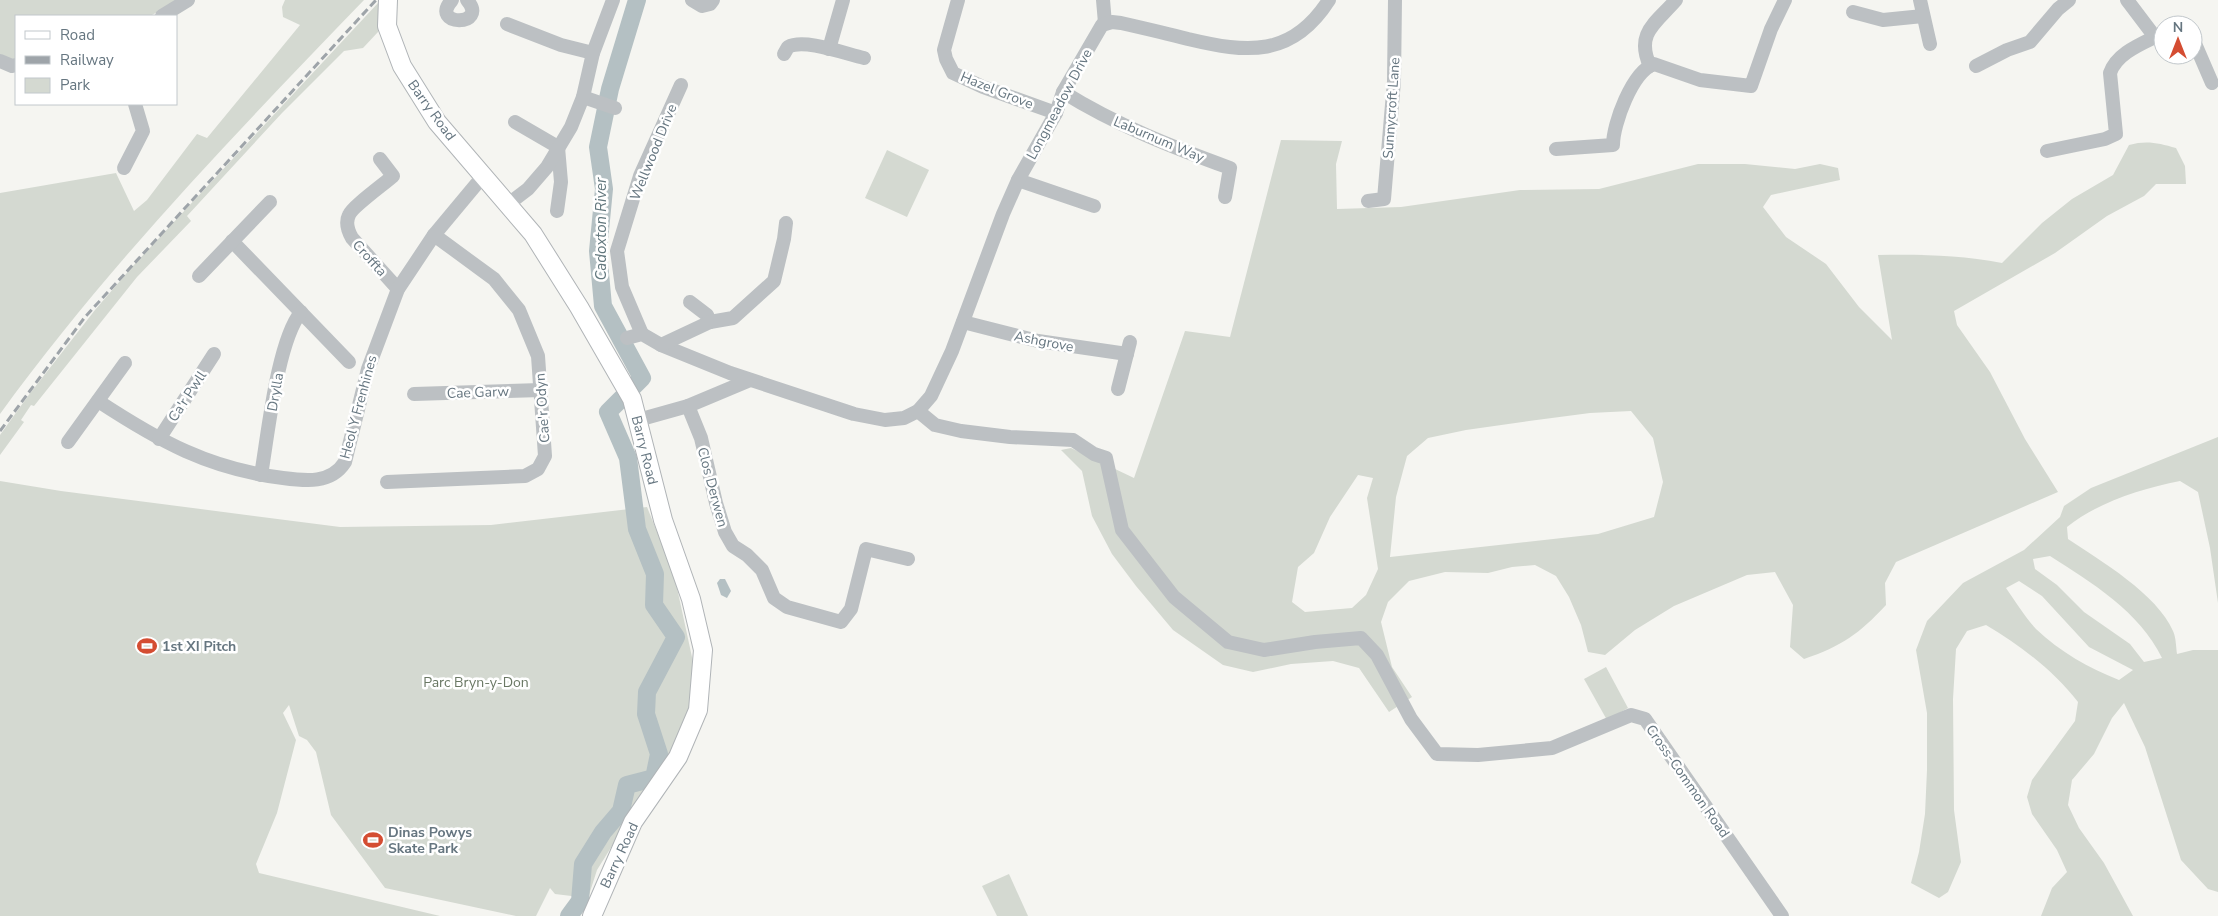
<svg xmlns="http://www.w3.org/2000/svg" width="2218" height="916" viewBox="0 0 2218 916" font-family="'Nunito Sans',sans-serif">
	<rect width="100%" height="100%" fill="#f5f5f1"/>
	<g fill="#d4d9d1" fill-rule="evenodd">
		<path d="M 0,0 L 180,0 L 150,16 L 16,16 L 16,59 L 11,60 L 0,55 Z"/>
		<path d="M 285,0 L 364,0 C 237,132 108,265 0,414 L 0,193 L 116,173 L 134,211 L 147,200 L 197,134 L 207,138 L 300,25 L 283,17 L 282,7 Z"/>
		<path d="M 378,3 L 380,26 L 378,32 L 363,48 L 344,51 L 282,113 L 187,216 L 191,221 L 137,277 L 34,406 L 31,405 L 21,420 L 24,422 L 0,455 L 0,435 L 28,396 L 95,310 L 132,267 Z"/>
		<path d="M 1281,140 L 1342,141 L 1336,164 L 1337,209 L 1401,207 L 1520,190 L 1599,189 L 1698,164 L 1745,164 L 1795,169 L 1820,164 L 1838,168 L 1840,180 L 1771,195 L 1763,207 L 1786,237 L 1826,264 L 1859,307 L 1892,340 L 1878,255 C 1920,254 1960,255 2002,263 L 2042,223 L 2072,199 L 2113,175 L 2129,145 C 2146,140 2159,143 2176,148 L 2185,166 L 2186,184 L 2156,184 L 2144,196 L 2107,216 L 2055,253 L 1954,311 L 1957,325 L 1990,372 L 2025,439 L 2058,492 L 1896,562 L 1885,583 L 1886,605 C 1859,634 1842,646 1804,659 L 1790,647 L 1793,605 L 1775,572 L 1747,575 L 1674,606 L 1635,630 L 1605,655 L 1588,652 L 1581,625 L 1569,597 L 1556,576 L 1535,565 L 1512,567 L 1488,573 L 1445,572 L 1409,581 L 1388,602 L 1381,622 L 1392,667 L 1412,697 L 1389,712 L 1359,668 L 1333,661 L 1291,664 L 1253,672 L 1223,665 L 1173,630 L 1136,586 L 1112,554 L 1092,516 L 1082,471 L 1061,450 L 1071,448 L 1134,478 L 1185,331 L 1230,337 ZM 1631,411 L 1653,438 L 1663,482 L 1654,517 L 1598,534 L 1390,557 L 1396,497 L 1407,456 L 1428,438 L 1466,430 L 1529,421 L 1590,413 ZM 1358,475 L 1373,478 L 1367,498 L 1378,569 L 1366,595 L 1352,608 L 1305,612 L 1292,602 L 1298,567 L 1314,553 L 1330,517 Z"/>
		<path d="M 887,150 L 929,170 L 907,217 L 865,198 Z"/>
		<path d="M 2218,437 L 2218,603 L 2210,548 L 2198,492 L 2180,481 C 2141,489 2098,502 2067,527 L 2068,539 C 2101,561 2157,594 2173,631 C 2176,637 2176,647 2177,654 L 2193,650 L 2218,650 L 2218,892 L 2208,889 L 2181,860 L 2145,747 L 2124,703 L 2112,718 L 2094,754 L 2072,780 L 2068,805 L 2079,828 L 2104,863 L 2133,916 L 2041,916 L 2052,888 L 2067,872 L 2057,850 L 2032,814 L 2027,797 L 2032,780 L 2075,721 L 2078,702 C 2054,671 2020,645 1986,625 L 1967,631 L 1956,649 L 1953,699 L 1954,810 L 1961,862 L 1948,892 L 1939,898 L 1911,883 L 1919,852 L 1925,814 L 1927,770 L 1927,713 L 1916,650 L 1927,621 L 1963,583 L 2024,550 L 2060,517 L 2064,506 L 2091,488 ZM 2050,556 C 2091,582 2140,612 2162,658 L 2144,662 L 2130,644 L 2084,612 L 2057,585 L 2035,569 L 2033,559 ZM 2019,581 L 2042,596 L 2089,647 L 2133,670 L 2119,680 C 2089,668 2060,652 2036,629 C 2025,617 2015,601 2006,588 Z"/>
		<path d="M 0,481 L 61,491 L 340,527 L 491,525 L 647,507 L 674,574 L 695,671 L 684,737 L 640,801 L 597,870 L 588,898 L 555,894 L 550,888 L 536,916 L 516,916 L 385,888 L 331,815 L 316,752 L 307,740 L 299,736 L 289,705 L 283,713 L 296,740 L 277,813 L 256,864 L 259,873 L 440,916 L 0,916 Z"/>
		<path d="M 1606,667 L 1628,708 L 1607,720 L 1584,679 Z"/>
		<path d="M 1009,874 L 1028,916 L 997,916 L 982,886 Z"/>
	</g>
	<path fill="#b4c0c3" d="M 720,579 L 725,579 L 731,591 L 727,598 L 721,595 L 717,583 Z"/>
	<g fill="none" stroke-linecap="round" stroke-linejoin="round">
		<path stroke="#b4c0c3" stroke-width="18" d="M 569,916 L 580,901 L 583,864 L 603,832 L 621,811 L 627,785 L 654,778 L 659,754 L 646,714 L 647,692 L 676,637 L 654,605 L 655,574 L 637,529 L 628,458 L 608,412 L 642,378 L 603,306 L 598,251 L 604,189 L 598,147 L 610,89 L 637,0"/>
		<defs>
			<path id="major" d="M 388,0 L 387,26 L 402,66 L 437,122 L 533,234 L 579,307 L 632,399 L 663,520 L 691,599 L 703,650 L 698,710 L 678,757 L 633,822 L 592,916"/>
		</defs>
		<use href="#major" stroke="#b0b4b7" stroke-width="20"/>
		<g stroke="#bcc0c3" stroke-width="14">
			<path d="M 452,0 C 428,27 490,27 467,0"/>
			<path d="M 692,0 L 702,6 L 710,4 L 713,0"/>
			<path d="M 958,0 L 944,50 L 946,59 L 953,73 L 983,87 L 1056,113"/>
			<path d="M 1103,0 L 1105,23"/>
			<path d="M 1920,0 L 1930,44"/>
			<path d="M 2127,0 L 2155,37"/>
			<path d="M 1853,12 L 1883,20 L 1923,16"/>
			<path d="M 162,16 L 188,0"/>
			<path d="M 507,24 L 561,45 L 593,53"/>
			<path d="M 2193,39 L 2212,83"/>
			<path d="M 829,49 L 843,0"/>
			<path d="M 784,54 L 788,47 C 804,38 846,54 864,58"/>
			<path d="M 0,61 L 12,66 L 16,65"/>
			<path d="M 1650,66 C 1635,33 1656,23 1676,0"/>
			<path d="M 1976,66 L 2007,50 L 2030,42 L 2058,9 L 2069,0"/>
			<path d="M 1063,92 C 1116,125 1172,147 1230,168 L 1225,197"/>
			<path d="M 583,97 L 615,108"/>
			<path d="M 515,122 L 558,147 L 561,182 L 557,211"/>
			<path d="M 1556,149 L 1613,145 C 1613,124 1632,72 1654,64 L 1700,80 L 1751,86 L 1771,29 L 1785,0"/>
			<path d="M 2047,151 L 2105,139 L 2116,134 L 2110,73 C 2117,52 2144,43 2163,33"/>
			<path d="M 380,159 L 393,176 C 384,184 352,207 349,215 C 345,223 348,231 352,238 L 398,289"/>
			<path d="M 124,168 L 143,131 L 135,104"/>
			<path d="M 1018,180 L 1094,206"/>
			<path d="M 1368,201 L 1384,199 L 1394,81 L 1395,0"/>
			<path d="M 507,205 L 528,189 L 547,167 L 571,127 L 583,97 L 593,53 L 613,0"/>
			<path d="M 232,241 L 349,362"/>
			<path d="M 199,276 L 270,202"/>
			<path d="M 690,302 L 707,315 L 710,322"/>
			<path d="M 963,322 L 1038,341 L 1127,354"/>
			<path d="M 642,334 L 622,287 L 617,251 L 640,176 L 681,85"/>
			<path d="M 627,338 L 642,334 L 661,345 L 730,373 L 854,414 L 885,420 L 904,418 L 918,411 L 931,396 L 952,351 L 1003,214 L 1018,180 L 1056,113 L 1063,92 L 1102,25 L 1112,22 L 1121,23 C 1143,28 1165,33 1188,39 C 1247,53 1292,58 1329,0"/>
			<path d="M 661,345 L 710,322 L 733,318 L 774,281 L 784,239 L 786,223"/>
			<path d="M 1118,389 L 1130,342"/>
			<path d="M 414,394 L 541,390"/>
			<path d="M 98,401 C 159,441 209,469 283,478 C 306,481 331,484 345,462 L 368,369 L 398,289 L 434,235 L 484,175"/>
			<path d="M 688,406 L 701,438 L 716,503 L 725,532 L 733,546 L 747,555 L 762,570 L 774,598 L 787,607 L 841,622 L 851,609 L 866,549 L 908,559"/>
			<path d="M 918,411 L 935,425 L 961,431 L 1010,437 L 1073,440 L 1094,454 L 1106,458 L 1122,530 L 1174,597 L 1228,642 L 1264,650 L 1315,642 L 1361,638 L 1377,655 L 1411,719 L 1437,754 L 1478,755 L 1552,748 L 1631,715 L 1645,719 L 1782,916"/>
			<path d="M 638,420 L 688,406 L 750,380"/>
			<path d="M 159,439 L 214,354"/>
			<path d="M 68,442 L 125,363"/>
			<path d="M 261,475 C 268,435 277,342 301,312"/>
			<path d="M 387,482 L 525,476 L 538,469 L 545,456 L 538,356 L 519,310 L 494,279 L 434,235"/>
		</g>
		<use href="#major" stroke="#fff" stroke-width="18"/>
		<path stroke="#9ea4a9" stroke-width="3" stroke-dasharray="8 4" stroke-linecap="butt" d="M 0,431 L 85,317 L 376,0"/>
	</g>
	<defs>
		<symbol id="stadium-bare" viewBox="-9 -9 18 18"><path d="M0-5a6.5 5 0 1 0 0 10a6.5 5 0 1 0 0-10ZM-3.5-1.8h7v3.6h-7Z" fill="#d44d32" stroke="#fff" stroke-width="2.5" paint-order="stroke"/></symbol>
	</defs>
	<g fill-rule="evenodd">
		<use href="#stadium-bare" x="133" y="632" width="28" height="28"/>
		<use href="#stadium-bare" x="359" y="826" width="28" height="28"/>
	</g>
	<g text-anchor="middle" stroke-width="5" stroke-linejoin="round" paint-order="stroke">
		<g font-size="14" fill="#667680" stroke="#fff">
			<text transform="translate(997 90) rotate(22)" y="5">Hazel Grove</text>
			<text transform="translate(1059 104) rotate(-62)" y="5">Longmeadow Drive</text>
			<text transform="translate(1391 108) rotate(-86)" y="5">Sunnycroft Lane</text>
			<text transform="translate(432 110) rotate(54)" y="5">Barry Road</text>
			<text transform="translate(1159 139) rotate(23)" y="5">Laburnum Way</text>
			<text transform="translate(653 152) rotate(-68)" y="5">Wellwood Drive</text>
			<text transform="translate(370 258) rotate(48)" y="5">Croffta</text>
			<text transform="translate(1044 341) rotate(11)" y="5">Ashgrove</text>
			<text transform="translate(275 392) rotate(-80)" y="5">Drylla</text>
			<text transform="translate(478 392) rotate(-2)" y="5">Cae Garw</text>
			<text transform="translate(187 396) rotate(-57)" y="5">Ca'r Pwll</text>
			<text transform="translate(358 407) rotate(-75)" y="5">Heol Y Frenhines</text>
			<text transform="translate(542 408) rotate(-94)" y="5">Cae'r Odyn</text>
			<text transform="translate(645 450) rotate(76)" y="5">Barry Road</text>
			<text transform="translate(713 487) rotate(75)" y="5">Clos Derwen</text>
			<text transform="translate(1688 781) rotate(55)" y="5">Cross-Common Road</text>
			<text transform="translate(619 855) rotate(-65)" y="5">Barry Road</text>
		</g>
		<g font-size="14" font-weight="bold" fill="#667680" stroke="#fff" text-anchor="start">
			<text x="162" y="651">1st XI Pitch</text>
			<text x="388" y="837">Dinas Powys<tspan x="388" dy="16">Skate Park</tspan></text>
		</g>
		<g font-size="14" fill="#6a7864" stroke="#fff">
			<text x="476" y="687">Parc Bryn-y-Don</text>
		</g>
		<g font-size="15" font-style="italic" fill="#62777d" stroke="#fff">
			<text transform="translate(601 229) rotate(-90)" y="5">Cadoxton River</text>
		</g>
	</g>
	<rect x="15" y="15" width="162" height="90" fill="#ffffff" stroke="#c2c8cc"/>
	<rect x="25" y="31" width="25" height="8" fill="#ffffff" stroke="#c2c8cc"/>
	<text x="60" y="40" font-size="15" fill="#667680">Road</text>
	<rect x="25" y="56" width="25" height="8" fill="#9ea4a9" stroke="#c2c8cc"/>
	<text x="60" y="65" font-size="15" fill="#667680">Railway</text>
	<rect x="25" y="78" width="25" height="15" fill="#d4d9d1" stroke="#c2c8cc"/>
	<text x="60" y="90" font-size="15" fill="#667680">Park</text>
	<g transform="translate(2178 40)"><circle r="24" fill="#ffffff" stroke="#c2c8cc"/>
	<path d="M0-4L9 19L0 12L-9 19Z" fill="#d44d32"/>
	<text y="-8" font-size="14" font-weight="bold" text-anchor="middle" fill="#667680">N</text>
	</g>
</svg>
